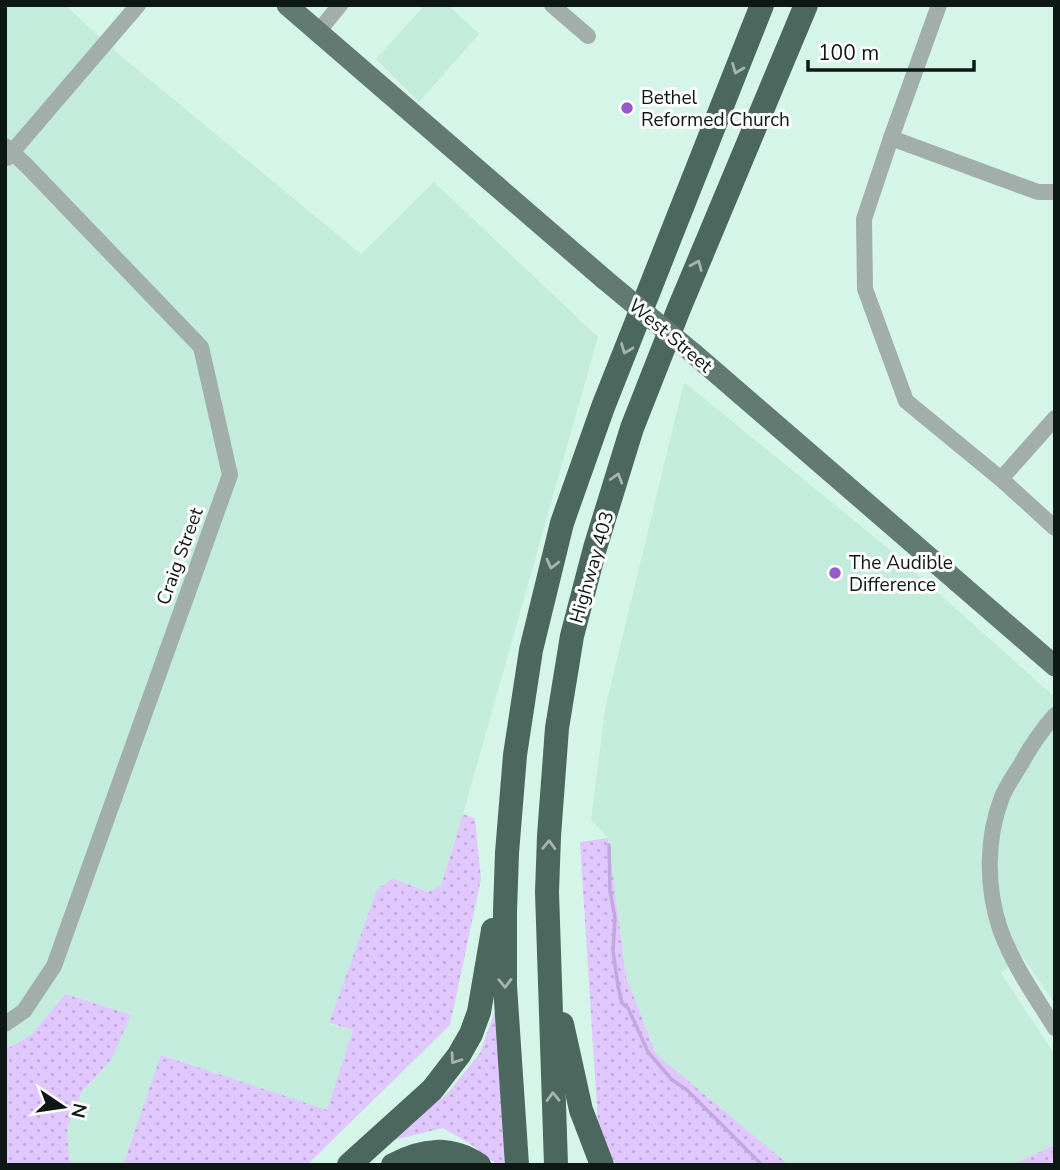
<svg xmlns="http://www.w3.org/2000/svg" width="1060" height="1170" viewBox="0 0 1060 1170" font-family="'Nunito Sans',sans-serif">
	<defs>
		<pattern id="grass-dots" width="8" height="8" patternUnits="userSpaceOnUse" patternTransform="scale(1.75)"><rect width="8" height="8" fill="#e0c7fd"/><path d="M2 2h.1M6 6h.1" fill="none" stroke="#bfaad8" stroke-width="1.8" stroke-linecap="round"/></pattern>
	</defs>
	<rect width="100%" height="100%" fill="#d6f5e9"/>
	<g fill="#c4ecdd">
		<path d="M 5,5 L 65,5 L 115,51 L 361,254 L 434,182 L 598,337 L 463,814 L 441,886 L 427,892 L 393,878 L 329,1024 L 353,1030 L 327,1111 L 162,1055 L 123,1165 L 70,1165 L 67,1128 L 82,1093 L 111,1060 L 65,994 L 32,1034 L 5,1050 Z"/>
		<path d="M 425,5 L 448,5 L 479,34 L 419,102 L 376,59 Z"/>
		<path d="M 684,382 L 883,544 L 1055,697 L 1055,1004 L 1022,956 L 1001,973 L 1055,1055 L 1055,1145 L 1011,1165 L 789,1165 L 656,1054 L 626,977 L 608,838 L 591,820 L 605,709 Z"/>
	</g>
	<g fill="url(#grass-dots)">
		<path d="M 463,814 L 475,819 L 481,879 L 450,1025 L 307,1165 L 123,1165 L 161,1055 L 327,1110 L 353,1030 L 329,1023 L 377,890 L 393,878 L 427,892 L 441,886 Z"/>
		<path d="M 608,838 L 626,977 L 656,1054 L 789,1165 L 617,1165 L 599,1140 L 580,842 Z"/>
		<path d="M 503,989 L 507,1165 L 498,1165 L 472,1145 L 443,1128 L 386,1142 L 447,1094 L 480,1053 Z"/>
		<path d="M 65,994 L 131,1015 L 111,1060 L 82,1092 L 67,1128 L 70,1165 L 5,1165 L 5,1050 L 32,1034 Z"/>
		<path d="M 1055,1145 L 1055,1165 L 1011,1165 Z"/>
	</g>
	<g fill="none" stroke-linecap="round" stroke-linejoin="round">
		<path stroke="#c1a8de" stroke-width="3.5" d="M 609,845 L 610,891 L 615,918 L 613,951 L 618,986 L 622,1003 L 628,1008 L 648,1052 L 672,1080 L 687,1090 L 762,1165"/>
		<g stroke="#a1aea9" stroke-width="16">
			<path d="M 552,5 L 588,36"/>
			<path d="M 939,5 L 891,138 L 864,219 L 865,289 L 906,401 L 1001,479 L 1055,528"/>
			<path d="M 318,32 L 340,5"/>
			<path d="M 891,138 L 1038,192 L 1055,192"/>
			<path d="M 5,146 L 26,165 L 201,347 L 230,475 L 54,966 L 24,1011 L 5,1024"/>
			<path d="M 7,158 L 138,5"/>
			<path d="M 1001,479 L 1055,418"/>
			<path d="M 1055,715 C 1042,730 1030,747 1021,764 C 1015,774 1007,785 1002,797 C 986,838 986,887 1000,929 C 1013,965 1035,996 1055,1028"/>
		</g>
		<g stroke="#627a71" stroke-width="21">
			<path d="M 287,5 L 604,279"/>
			<path d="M 693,353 L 1055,666"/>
		</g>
		<g stroke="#4c675d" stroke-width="24">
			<path d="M 562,1024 L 581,1110 L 602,1165"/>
			<path d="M 349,1165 L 432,1090 L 459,1055 L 471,1034 L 479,1012 L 493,930"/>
			<path d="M 393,1165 C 423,1149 450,1146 479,1165"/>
			<path d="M 517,1165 L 505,986 L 505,911 L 507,853 L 515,755 L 531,650 L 562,523 L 603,407 L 762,5"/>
			<path d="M 556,1165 L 547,892 L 549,836 L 557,728 L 572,636 L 595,548 L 632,428 L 678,311 L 806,5"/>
		</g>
		<path stroke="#627a71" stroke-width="21" d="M 604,279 L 693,353"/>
	</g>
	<defs><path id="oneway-chevron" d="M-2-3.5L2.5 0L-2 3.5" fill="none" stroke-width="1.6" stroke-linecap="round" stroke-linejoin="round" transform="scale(1.75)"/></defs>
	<g stroke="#a6b3ae">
		<use href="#oneway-chevron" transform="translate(737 69) rotate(112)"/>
		<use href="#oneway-chevron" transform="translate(697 265) rotate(-67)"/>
		<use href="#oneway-chevron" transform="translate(626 349) rotate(111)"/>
		<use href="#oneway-chevron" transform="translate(617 478) rotate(-73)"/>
		<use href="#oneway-chevron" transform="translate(552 564) rotate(104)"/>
		<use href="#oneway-chevron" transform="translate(549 845) rotate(-88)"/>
		<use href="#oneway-chevron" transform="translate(505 983) rotate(89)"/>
		<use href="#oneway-chevron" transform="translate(455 1059) rotate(125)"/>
		<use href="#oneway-chevron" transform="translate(553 1097) rotate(-92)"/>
	</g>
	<g fill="#9759cf" stroke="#fff" stroke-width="2.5">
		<circle cx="627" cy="108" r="7"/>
		<circle cx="835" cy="573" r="7"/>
	</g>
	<g text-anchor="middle" stroke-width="6" stroke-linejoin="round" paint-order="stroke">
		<g font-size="19" fill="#0d1814" stroke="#fff" text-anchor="start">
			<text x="641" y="104">Bethel<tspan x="641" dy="22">Reformed Church</tspan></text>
			<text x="849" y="569">The Audible<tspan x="849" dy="22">Difference</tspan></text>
		</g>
		<g font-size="19" fill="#0d1814" stroke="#fff">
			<text transform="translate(671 335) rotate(40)" y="7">West Street</text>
			<text transform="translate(179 556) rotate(-70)" y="7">Craig Street</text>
			<text transform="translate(591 567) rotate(-74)" y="7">Highway 403</text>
		</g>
	</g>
	<rect width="1060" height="1170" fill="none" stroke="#0d1814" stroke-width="14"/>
	<g transform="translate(63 1107) rotate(103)" stroke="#ffffff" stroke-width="5" paint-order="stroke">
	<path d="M0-5L12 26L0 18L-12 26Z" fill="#0d1814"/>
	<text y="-10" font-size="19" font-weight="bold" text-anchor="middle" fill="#0d1814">N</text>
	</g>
	<path d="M808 60v10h166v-10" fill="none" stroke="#0d1814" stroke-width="3.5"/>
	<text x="818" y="60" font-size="21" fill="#0d1814" stroke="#ffffff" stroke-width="5" paint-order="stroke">100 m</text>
</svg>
